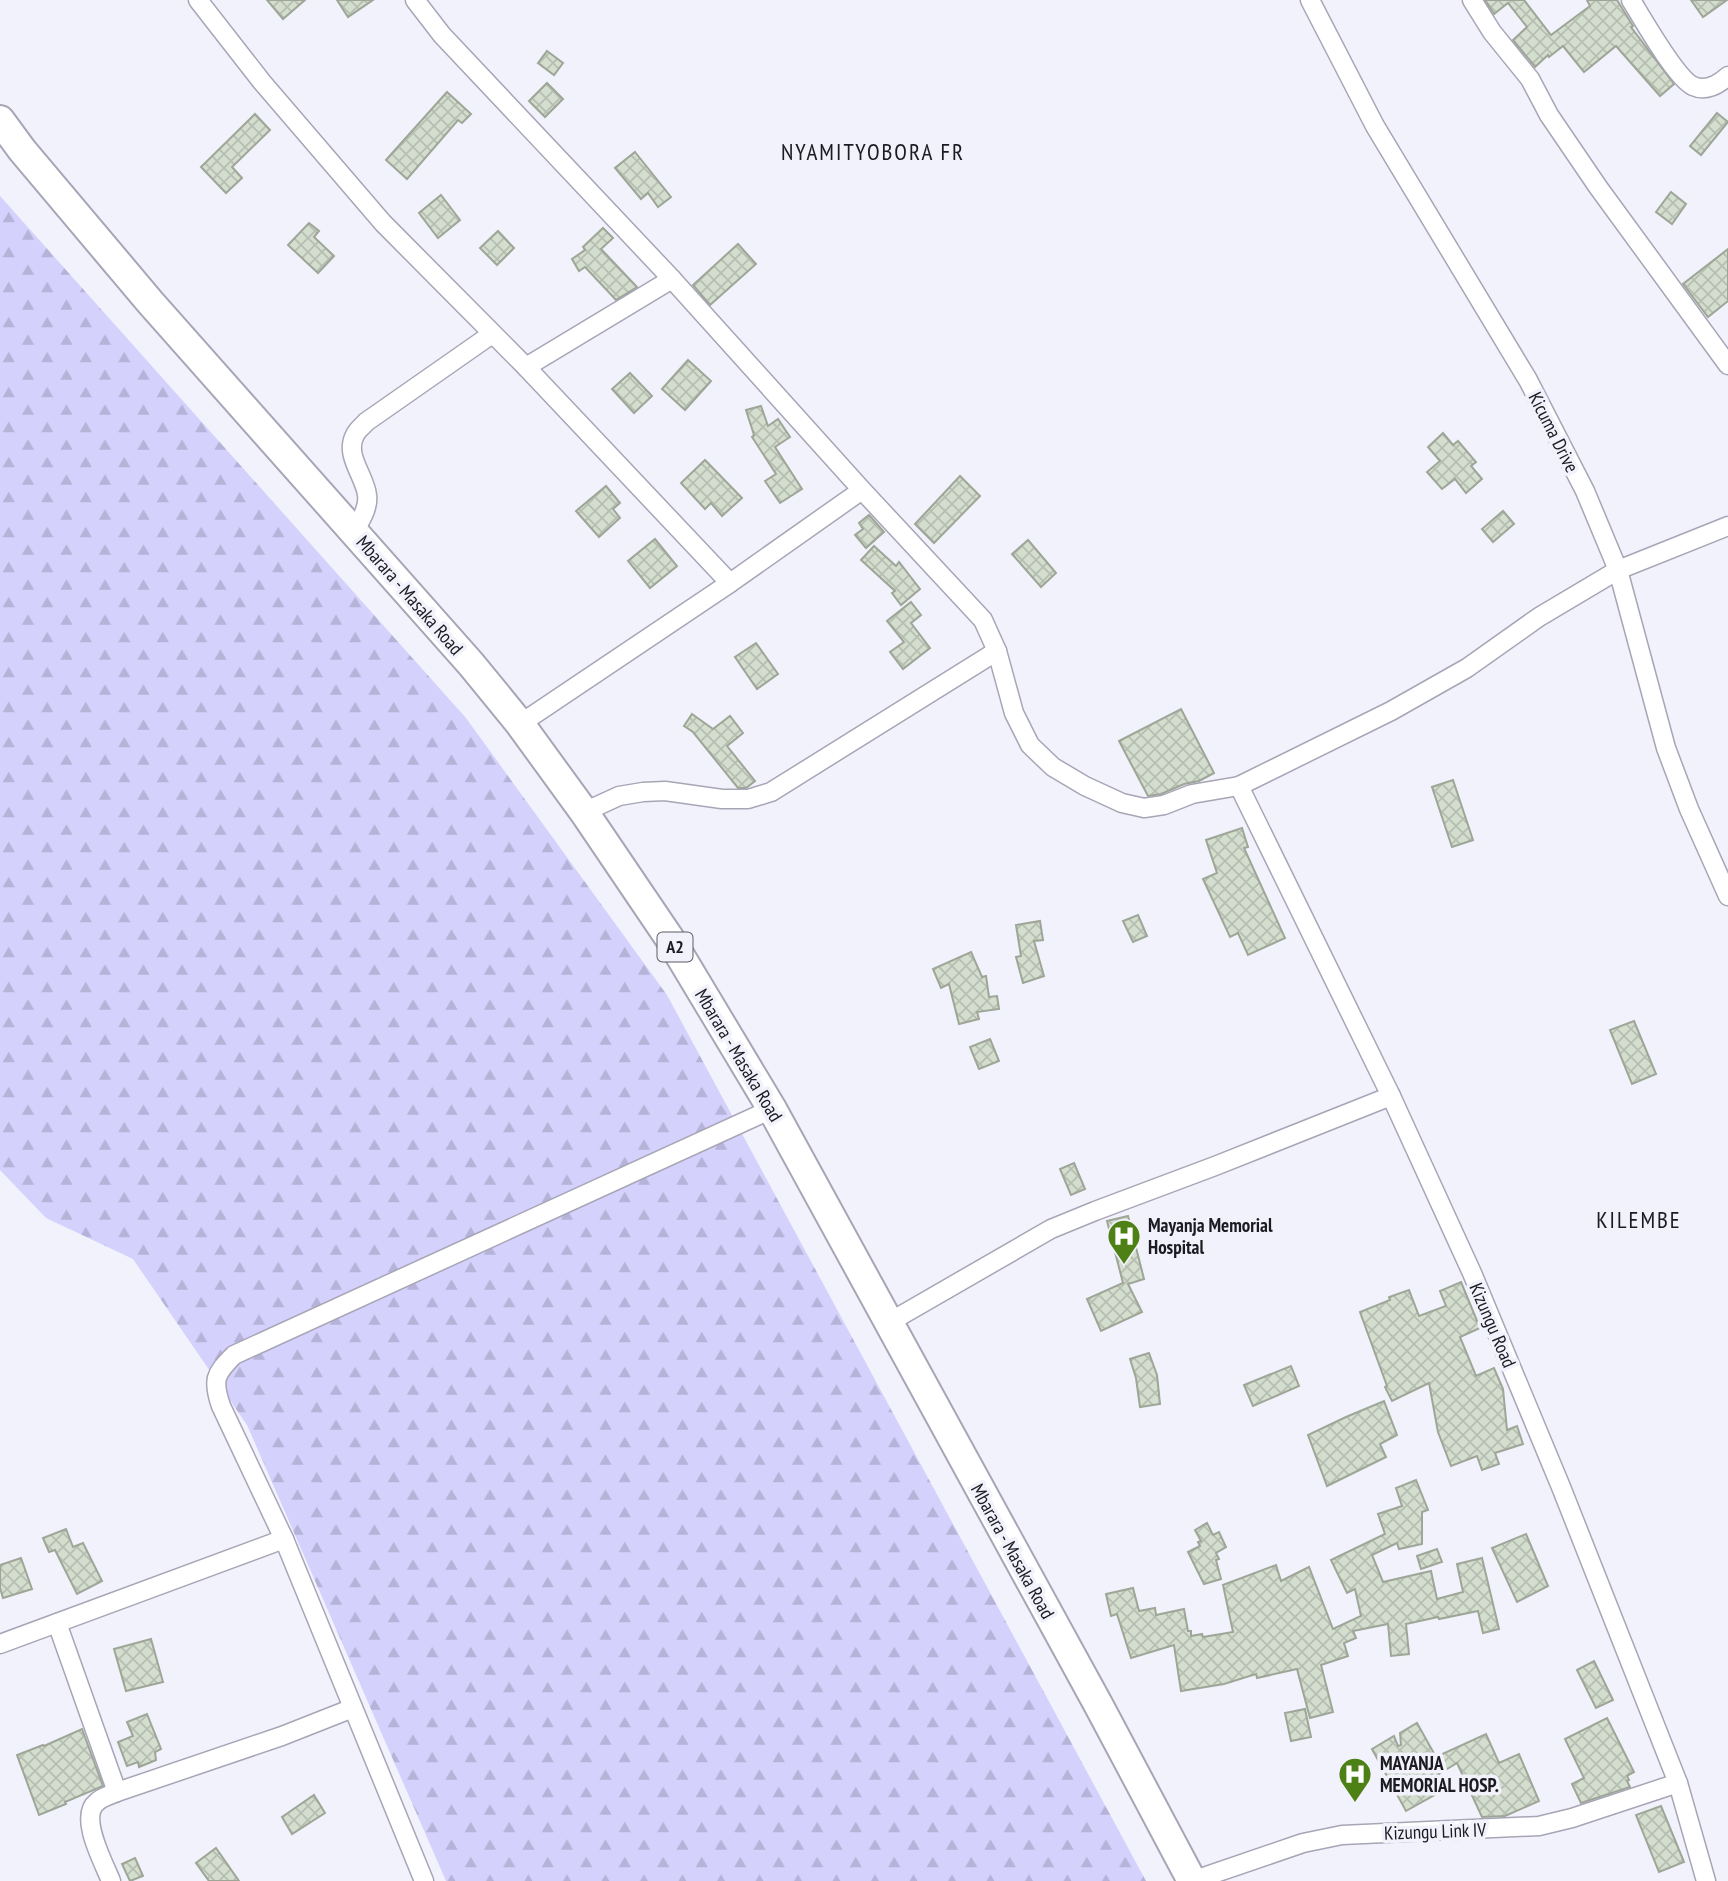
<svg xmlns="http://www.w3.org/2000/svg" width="1728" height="1881" viewBox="0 0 1728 1881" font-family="'PT Sans Narrow',sans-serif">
	<defs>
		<pattern id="forest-firs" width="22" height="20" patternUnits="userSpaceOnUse" patternTransform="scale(1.75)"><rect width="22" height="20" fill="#d5d1fd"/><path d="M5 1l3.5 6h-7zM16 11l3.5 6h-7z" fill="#b6b3d9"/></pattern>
		<pattern id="building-cross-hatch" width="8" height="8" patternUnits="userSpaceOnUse" patternTransform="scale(1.75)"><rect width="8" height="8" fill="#d4dece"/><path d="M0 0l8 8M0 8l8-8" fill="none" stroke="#b5beb1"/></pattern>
	</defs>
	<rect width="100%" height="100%" fill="#f2f2fc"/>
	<path fill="url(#forest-firs)" d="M 0,196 L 466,718 L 667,995 L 1146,1881 L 446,1881 L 247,1425 L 133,1259 L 46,1218 L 0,1170 Z"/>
	<g fill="url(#building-cross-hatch)" stroke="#9da697" stroke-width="2">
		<path d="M 267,0 L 305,0 L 283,19 Z"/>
		<path d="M 337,0 L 373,0 L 348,17 Z"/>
		<path d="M 1485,0 L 1524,0 L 1551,35 L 1590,6 L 1587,0 L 1617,0 L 1633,26 L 1631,27 L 1674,84 L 1660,96 L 1616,46 L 1584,72 L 1563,46 L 1549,57 L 1548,55 L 1535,67 L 1513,40 L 1527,27 L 1508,3 L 1494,14 Z"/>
		<path d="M 1691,0 L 1727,0 L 1703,17 Z"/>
		<path d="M 547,51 L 563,63 L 554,75 L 538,63 Z"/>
		<path d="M 547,83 L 563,99 L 545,117 L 529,101 Z"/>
		<path d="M 447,92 L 471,114 L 462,123 L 458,120 L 407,179 L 386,160 Z"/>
		<path d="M 1717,113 L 1728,122 L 1701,155 L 1690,146 Z"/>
		<path d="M 255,114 L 270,130 L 232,167 L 242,178 L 226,193 L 201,167 Z"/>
		<path d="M 635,152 L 671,197 L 658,207 L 648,193 L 641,199 L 615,168 Z"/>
		<path d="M 1671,192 L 1686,204 L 1672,224 L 1656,212 Z"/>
		<path d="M 441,195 L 460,220 L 438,238 L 419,213 Z"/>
		<path d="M 309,223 L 319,231 L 314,237 L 334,256 L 318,273 L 288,245 Z"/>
		<path d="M 603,228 L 613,238 L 601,249 L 637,287 L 616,300 L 585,267 L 579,271 L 572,259 L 585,250 L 583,247 Z"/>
		<path d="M 498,231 L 514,248 L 497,265 L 480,248 Z"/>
		<path d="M 738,244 L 756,264 L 710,305 L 693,285 Z"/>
		<path d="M 1728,249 L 1728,301 L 1708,317 L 1683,284 Z"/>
		<path d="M 688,360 L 711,381 L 685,410 L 662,389 Z"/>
		<path d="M 630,373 L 652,396 L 634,413 L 612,389 Z"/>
		<path d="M 761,406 L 768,426 L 778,419 L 790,437 L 775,447 L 802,489 L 780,503 L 765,481 L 776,474 L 752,437 L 754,435 L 746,410 Z"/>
		<path d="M 1443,433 L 1453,445 L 1458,441 L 1476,462 L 1471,466 L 1482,479 L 1466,493 L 1455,479 L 1442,489 L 1427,472 L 1440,461 L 1428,447 Z"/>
		<path d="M 705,460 L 742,498 L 722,516 L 711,503 L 705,509 L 681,483 Z"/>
		<path d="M 960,476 L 980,496 L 934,543 L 915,524 Z"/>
		<path d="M 606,486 L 620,503 L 613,509 L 620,518 L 599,537 L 576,511 Z"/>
		<path d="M 1503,511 L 1514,524 L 1493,542 L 1482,529 Z"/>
		<path d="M 869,515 L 884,532 L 866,548 L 855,535 L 863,529 L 859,523 Z"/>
		<path d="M 655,539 L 677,566 L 650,588 L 628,561 Z"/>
		<path d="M 1028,540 L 1056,573 L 1041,587 L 1012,554 Z"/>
		<path d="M 874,546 L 896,566 L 899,562 L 920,589 L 901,605 L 892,593 L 895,591 L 861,560 Z"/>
		<path d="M 911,602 L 921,615 L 911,623 L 930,648 L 903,669 L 890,652 L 904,642 L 887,621 Z"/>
		<path d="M 756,643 L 778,674 L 757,689 L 735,657 Z"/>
		<path d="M 1181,709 L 1214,773 L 1199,781 L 1184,784 L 1161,794 L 1148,796 L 1119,741 Z"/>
		<path d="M 692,714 L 713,729 L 730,716 L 743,733 L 727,746 L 755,781 L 746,788 L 738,788 L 693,732 L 684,726 Z"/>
		<path d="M 1453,780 L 1473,840 L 1452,847 L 1432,787 Z"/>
		<path d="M 1242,828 L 1248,847 L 1244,848 L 1285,938 L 1248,955 L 1238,933 L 1230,937 L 1203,879 L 1217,873 L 1206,840 Z"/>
		<path d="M 1138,915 L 1147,936 L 1133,942 L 1123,921 Z"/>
		<path d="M 1040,921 L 1043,940 L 1034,941 L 1044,976 L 1023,983 L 1016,957 L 1021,956 L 1016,925 Z"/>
		<path d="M 971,952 L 982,977 L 986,976 L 989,997 L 997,996 L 999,1009 L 977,1012 L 979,1019 L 959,1024 L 949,984 L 941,988 L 933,969 Z"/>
		<path d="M 1634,1021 L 1656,1074 L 1632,1084 L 1610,1030 Z"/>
		<path d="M 990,1039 L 999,1061 L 979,1069 L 970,1047 Z"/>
		<path d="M 1074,1163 L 1085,1189 L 1071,1195 L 1060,1169 Z"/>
		<path d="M 1128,1216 L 1144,1279 L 1128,1284 L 1142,1312 L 1101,1331 L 1087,1299 L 1123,1283 L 1107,1221 Z"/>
		<path d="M 1461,1282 L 1480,1328 L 1460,1337 L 1476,1376 L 1494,1368 L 1503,1389 L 1507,1430 L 1517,1426 L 1523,1444 L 1495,1453 L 1499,1464 L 1482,1470 L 1477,1456 L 1451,1466 L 1438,1432 L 1429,1383 L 1392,1401 L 1385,1387 L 1387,1386 L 1360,1312 L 1390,1300 L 1389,1297 L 1409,1290 L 1419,1316 L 1446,1306 L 1440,1291 Z"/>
		<path d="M 1149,1353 L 1157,1375 L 1160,1404 L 1140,1407 L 1136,1378 L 1130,1359 Z"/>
		<path d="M 1291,1366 L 1299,1386 L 1253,1406 L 1244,1385 Z"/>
		<path d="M 1384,1401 L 1397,1435 L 1380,1444 L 1386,1457 L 1327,1486 L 1308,1435 L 1346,1417 Z"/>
		<path d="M 1416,1480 L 1428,1510 L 1422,1512 L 1422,1544 L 1399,1549 L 1397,1543 L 1372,1555 L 1383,1582 L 1431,1571 L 1437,1599 L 1463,1592 L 1457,1564 L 1482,1558 L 1499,1629 L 1483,1633 L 1478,1611 L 1439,1619 L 1438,1617 L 1406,1624 L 1409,1654 L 1391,1656 L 1388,1624 L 1353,1631 L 1356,1638 L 1344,1643 L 1348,1656 L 1321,1665 L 1333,1712 L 1310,1718 L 1297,1669 L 1257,1678 L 1256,1674 L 1224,1684 L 1181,1691 L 1174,1645 L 1131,1658 L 1117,1614 L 1111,1616 L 1106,1594 L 1133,1588 L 1139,1611 L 1155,1608 L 1156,1615 L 1184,1609 L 1188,1631 L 1191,1631 L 1191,1636 L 1202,1634 L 1203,1637 L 1233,1632 L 1223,1585 L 1276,1565 L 1281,1581 L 1309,1567 L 1333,1629 L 1361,1616 L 1355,1589 L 1347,1593 L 1331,1560 L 1385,1534 L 1378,1514 L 1402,1506 L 1396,1488 Z"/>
		<path d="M 1207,1523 L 1213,1535 L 1219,1532 L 1226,1547 L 1216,1553 L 1219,1559 L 1216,1560 L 1221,1579 L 1204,1584 L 1188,1552 L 1200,1546 L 1198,1542 L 1201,1541 L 1195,1530 Z"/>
		<path d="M 66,1529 L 73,1547 L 83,1543 L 102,1581 L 77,1594 L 55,1550 L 49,1552 L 43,1538 Z"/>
		<path d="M 1526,1534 L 1548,1586 L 1517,1602 L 1492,1548 Z"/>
		<path d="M 1437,1549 L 1442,1562 L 1421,1569 L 1417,1556 Z"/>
		<path d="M 21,1558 L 32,1589 L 3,1598 L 0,1588 L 0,1565 Z"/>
		<path d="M 151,1639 L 163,1682 L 126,1691 L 114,1649 Z"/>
		<path d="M 1594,1661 L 1613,1700 L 1596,1708 L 1577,1670 Z"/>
		<path d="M 1305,1709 L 1311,1737 L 1291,1741 L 1285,1713 Z"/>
		<path d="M 147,1714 L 161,1749 L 155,1752 L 156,1760 L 139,1767 L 138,1762 L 127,1766 L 118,1742 L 133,1736 L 127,1722 Z"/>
		<path d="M 1607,1718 L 1634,1772 L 1627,1776 L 1629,1780 L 1627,1781 L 1630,1787 L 1581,1803 L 1572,1784 L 1584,1778 L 1565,1739 Z"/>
		<path d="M 1417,1723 L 1436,1757 L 1486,1734 L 1499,1763 L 1519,1754 L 1539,1801 L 1505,1816 L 1482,1817 L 1457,1763 L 1431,1779 L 1438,1793 L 1406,1811 L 1372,1749 L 1394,1736 L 1398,1746 L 1401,1745 L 1400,1733 Z"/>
		<path d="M 82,1729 L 103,1786 L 65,1802 L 66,1804 L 39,1815 L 17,1755 L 43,1745 L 44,1746 Z"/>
		<path d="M 314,1795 L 325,1813 L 292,1834 L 282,1817 Z"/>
		<path d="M 1661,1806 L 1684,1862 L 1659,1872 L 1636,1815 Z"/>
		<path d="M 216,1848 L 239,1881 L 209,1881 L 196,1863 Z"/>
		<path d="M 135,1858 L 143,1876 L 130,1881 L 122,1864 Z"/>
	</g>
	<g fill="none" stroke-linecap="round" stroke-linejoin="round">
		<defs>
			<g id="minor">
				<path d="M 198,0 L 262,82 L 383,223 L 526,367 L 730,583"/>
				<path d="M 415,0 L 442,35 L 672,279 L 862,490 L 983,620 L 997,651 L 1014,713 L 1030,745 L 1053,767 L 1085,786 L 1122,803 L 1144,808 L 1164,805 L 1192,794 L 1239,786 L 1391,711 L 1467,668 L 1539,617 L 1618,570 L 1728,526"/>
				<path d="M 1310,0 L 1375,126 L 1528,380 L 1585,491 L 1618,570 L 1666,748 L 1689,809 L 1728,896"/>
				<path d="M 1472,0 L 1492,32 L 1530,79 L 1549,115 L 1598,187 L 1728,365"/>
				<path d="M 1631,0 C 1642,18 1676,78 1693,86 C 1706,92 1719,84 1728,76"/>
				<path d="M 526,367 L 672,279"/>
				<path d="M 354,532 C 360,521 369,508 367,495 C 365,476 344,455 355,435 C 357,430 363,426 366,422 L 492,334"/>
				<path d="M 520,724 L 730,583 L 862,490"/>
				<path d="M 1239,786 L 1391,1096 L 1472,1273 L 1561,1487 L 1678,1783 L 1706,1881"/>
				<path d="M 584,812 L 619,796 L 643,792 L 665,791 L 722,799 L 748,799 L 771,792 L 997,651"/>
				<path d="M 888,1323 L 1051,1229 L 1095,1211 L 1215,1166 L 1391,1096"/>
				<path d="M 57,1623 L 117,1792"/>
				<path d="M 0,1644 L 284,1539"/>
				<path d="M 111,1881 C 104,1863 78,1817 97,1802 C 102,1797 111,1795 117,1792 L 282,1736 L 353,1708"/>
				<path d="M 424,1881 L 284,1539 L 221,1406 C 212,1380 215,1374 234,1355 L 772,1109"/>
				<path d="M 1192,1881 L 1303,1843 L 1342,1835 L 1539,1826 L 1572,1818 L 1678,1783"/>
			</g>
			<path id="primary" d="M 0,120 L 22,150 L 150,302 L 471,664 L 520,724 L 584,812 L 670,939 L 772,1109 L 1099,1706 L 1192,1881"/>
		</defs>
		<use href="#minor" stroke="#a7a5b6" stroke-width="21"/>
		<use href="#primary" stroke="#a7a5b6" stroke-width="32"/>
		<use href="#minor" stroke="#fff" stroke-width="18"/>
		<use href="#primary" stroke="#fff" stroke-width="28"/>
	</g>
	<defs>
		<symbol id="hospital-pin" viewBox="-11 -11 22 30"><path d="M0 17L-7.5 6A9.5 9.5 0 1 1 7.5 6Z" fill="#4e8115" stroke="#f2f2fc"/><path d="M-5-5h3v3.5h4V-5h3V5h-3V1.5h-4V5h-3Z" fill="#fff"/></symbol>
	</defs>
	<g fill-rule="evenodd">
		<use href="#hospital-pin" x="1105" y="1217" width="38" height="52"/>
		<use href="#hospital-pin" x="1336" y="1755" width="38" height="52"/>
	</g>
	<g text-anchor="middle" stroke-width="7" stroke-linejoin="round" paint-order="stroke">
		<rect fill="#f2f2fc" stroke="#5c5c63" stroke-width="2" x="657.5" y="932.5" width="35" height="29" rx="5"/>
		<g font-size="18" font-weight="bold" fill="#1c1b21">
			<text x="675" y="953">A2</text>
		</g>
		<g font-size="19" fill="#1c1b21" stroke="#f2f2fc">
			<text transform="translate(1554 432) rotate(63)" y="7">Kicuma Drive</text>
			<text transform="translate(410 595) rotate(49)" y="7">Mbarara - Masaka Road</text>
			<text transform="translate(739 1055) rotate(59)" y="7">Mbarara - Masaka Road</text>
			<text transform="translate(1493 1325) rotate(67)" y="7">Kizungu Road</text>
			<text transform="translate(1013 1551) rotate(61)" y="7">Mbarara - Masaka Road</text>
			<text transform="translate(1435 1831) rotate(-2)" y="7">Kizungu Link IV</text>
		</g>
		<g font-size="19" font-weight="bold" fill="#1c1b21" stroke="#f2f2fc" text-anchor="start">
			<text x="1148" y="1232">Mayanja Memorial<tspan x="1148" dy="22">Hospital</tspan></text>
			<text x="1380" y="1770">MAYANJA<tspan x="1380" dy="22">MEMORIAL HOSP.</tspan></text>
		</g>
		<g font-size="23" letter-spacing="2" fill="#1c1b21" stroke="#f2f2fc">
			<text x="873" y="160">NYAMITYOBORA FR</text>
			<text x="1639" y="1228">KILEMBE</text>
		</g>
	</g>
</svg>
